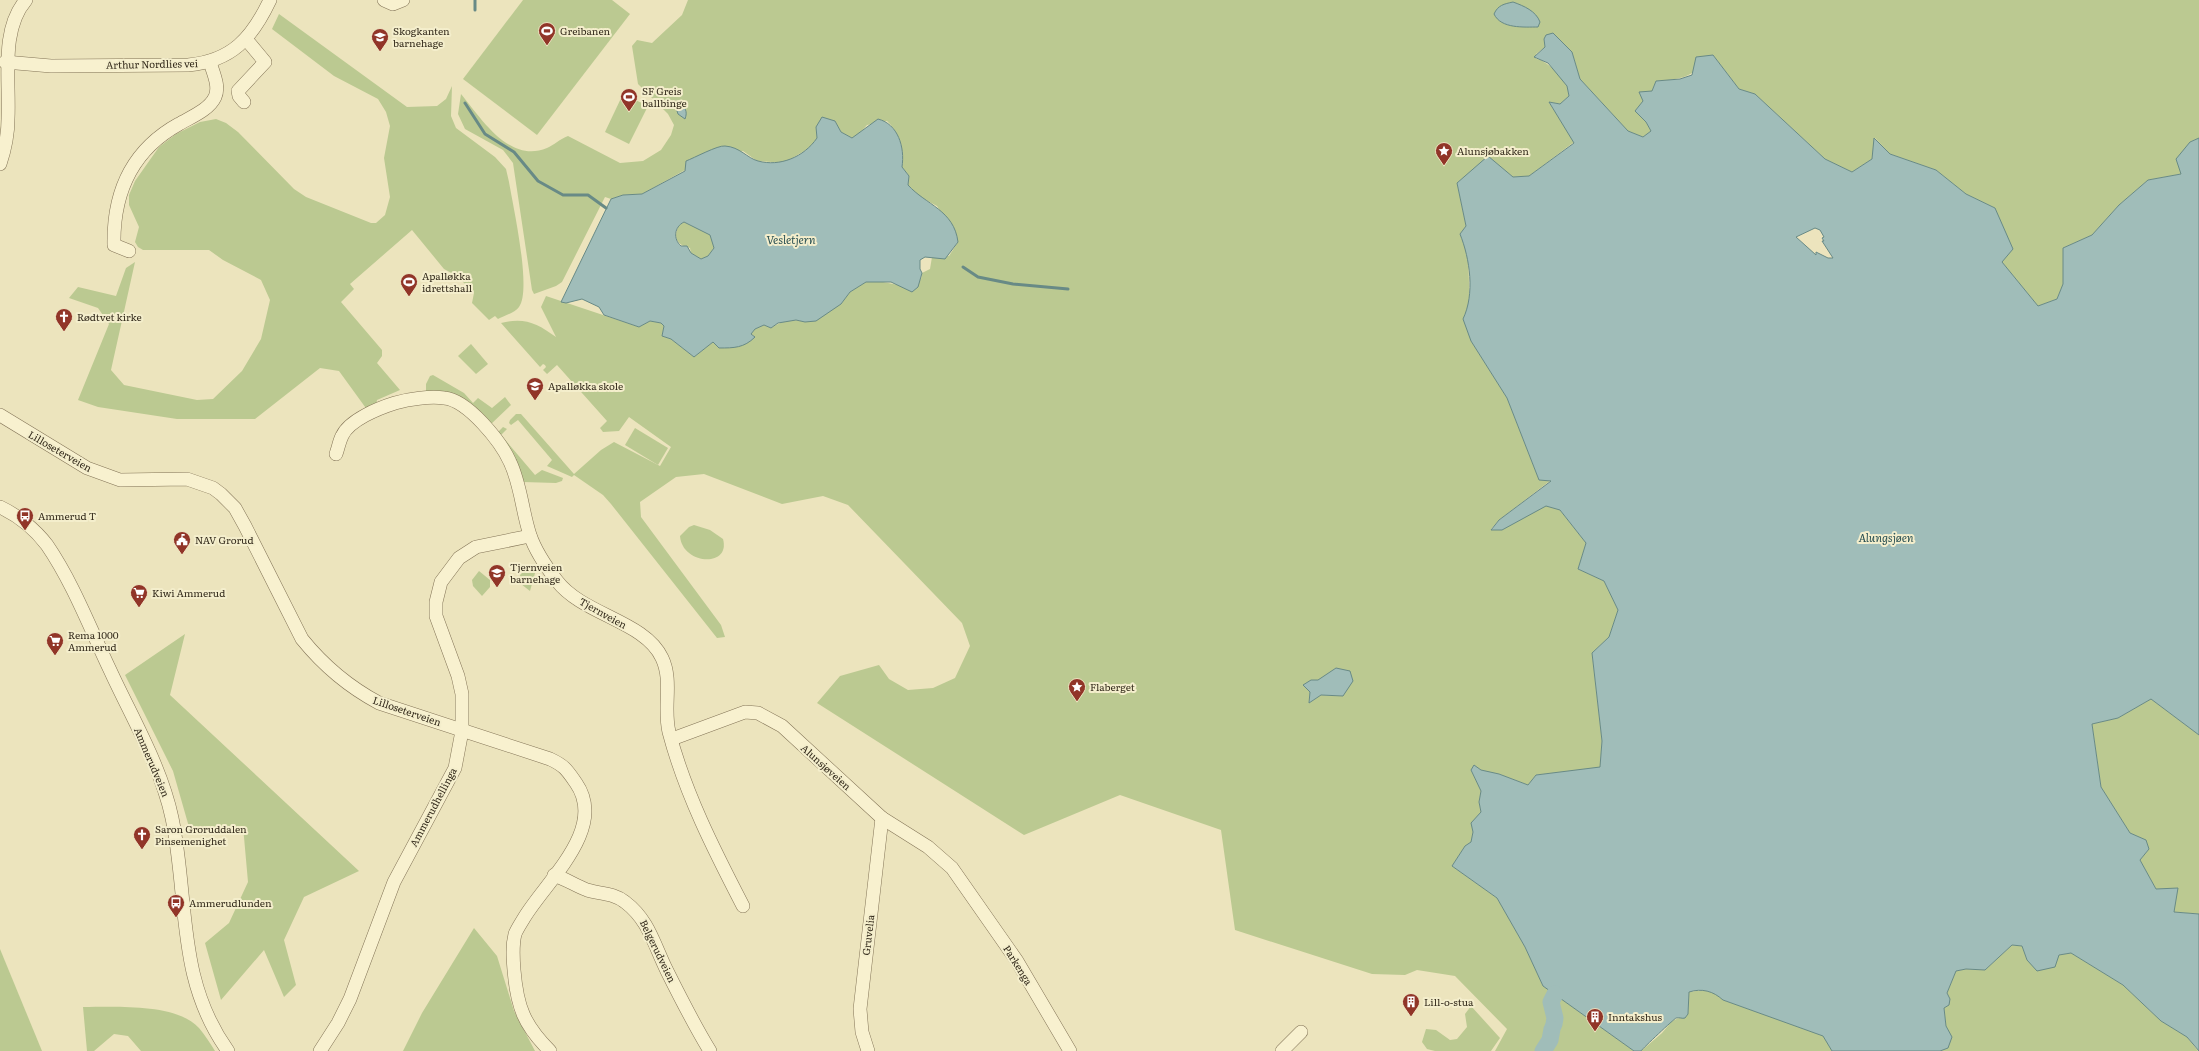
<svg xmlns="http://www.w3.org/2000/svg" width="2199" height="1051" viewBox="0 0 2199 1051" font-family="Literata,serif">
	<rect width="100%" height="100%" fill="#ece4bd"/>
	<g fill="#bbc991" fill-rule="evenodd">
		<path d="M 523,0 L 612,0 L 630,14 L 537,135 L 463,79 Z"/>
		<path d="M 688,0 L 2199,0 L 2199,138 L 2190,142 L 2181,174 L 2148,180 L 2119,205 L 2092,235 L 2063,248 L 2063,284 L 2057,299 L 2038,306 L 2002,262 L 1995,208 L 1966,194 L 1936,170 L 1890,154 L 1875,138 L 1872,159 L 1852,172 L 1825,159 L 1755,94 L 1739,89 L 1713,55 C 1690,76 1688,79 1656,81 L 1652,91 L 1635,111 L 1646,122 L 1651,131 L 1643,137 L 1628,131 L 1580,79 L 1572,52 L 1553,33 L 1544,39 L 1545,47 L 1536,54 L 1536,59 C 1544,58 1564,78 1567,86 C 1569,88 1568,93 1569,96 L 1560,104 L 1549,102 L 1574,142 L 1529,176 L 1513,177 L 1488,157 L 1457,183 L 1466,226 L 1460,234 L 1468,254 L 1471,341 L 1507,398 L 1539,480 L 1551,480 L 1499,520 L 1491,529 L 1546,505 L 1560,510 L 1586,543 L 1578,569 L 1604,581 L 1618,610 L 1609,637 L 1592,653 L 1602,741 L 1600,768 L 1536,775 L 1528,785 L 1499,774 L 1471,770 L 1481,791 L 1479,802 L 1481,812 L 1472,823 L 1473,832 L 1471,843 L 1465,846 L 1452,866 L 1497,898 L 1525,947 L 1543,986 L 1634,1051 L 1495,1051 L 1507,1029 L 1455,976 L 1417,970 L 1405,975 L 1372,974 L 1235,930 L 1221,830 L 1120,795 L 1024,835 L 817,703 L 840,676 L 879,665 L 889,679 L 908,690 L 933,688 L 955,678 L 970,646 L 962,623 L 848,505 L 823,496 L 782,504 L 704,474 L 676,477 L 640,502 L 641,517 L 721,625 L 725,637 L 717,638 L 611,504 L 603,495 L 574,475 L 572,477 L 547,466 L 552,460 L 518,420 L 511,425 L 509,423 L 510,420 L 516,414 L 521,414 L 574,474 L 601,450 L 614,442 L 660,466 L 671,447 L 629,417 L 619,431 L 603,432 L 600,428 L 607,421 L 557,365 L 547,374 L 543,370 L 546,367 L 545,365 L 543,364 L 540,367 L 501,323 C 524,317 537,323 556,337 L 541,307 L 546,296 L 639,327 L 650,321 L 661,323 L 664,326 L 662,336 L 671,339 L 694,357 L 713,342 L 754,336 L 751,334 L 755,329 L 764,325 L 771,328 C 781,321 793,318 805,322 L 841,304 L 850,292 L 866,282 L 878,281 L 903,286 L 921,279 L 922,273 L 930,269 L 932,257 L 949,256 L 958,242 L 937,206 L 918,196 L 908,185 L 909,176 L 902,167 C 905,149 899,133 887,121 L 867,125 L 858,135 L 852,138 L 841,132 L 835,121 L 816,127 L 817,138 L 811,147 L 784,163 L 757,161 L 743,151 L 685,170 L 642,194 L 623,195 L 611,199 L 605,197 L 562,282 L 556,286 L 534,294 L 532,290 L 513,163 L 503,150 L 465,129 L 458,114 L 461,94 C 481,118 509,164 547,148 C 554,145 560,139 568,136 L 620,163 L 643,161 L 661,150 L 671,135 L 674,125 L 668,114 L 638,84 L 632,46 L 637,40 L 652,43 L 682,15 ZM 1336,668 L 1343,696 L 1321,695 L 1309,703 C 1309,685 1322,678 1336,668 Z"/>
		<path d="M 279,14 L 407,107 L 437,106 L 446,99 L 452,86 L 451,116 L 456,128 L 495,157 L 506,169 L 509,182 C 513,206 532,290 519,307 C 515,313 503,316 498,319 L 495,316 L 489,320 L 472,303 L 474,293 L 457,276 L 444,269 L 412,230 L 350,284 L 354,289 L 341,302 L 382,350 L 382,356 L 377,363 L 400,390 L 377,400 L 376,407 L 368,411 L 339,371 L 320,368 L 255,419 L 177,419 L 98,407 L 78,400 L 109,324 L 98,308 L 69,298 L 78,287 L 116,296 L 126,268 L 135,262 L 111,370 L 124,385 L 197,400 L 213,399 L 242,371 L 261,339 L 270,300 L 261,280 L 223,260 L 209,250 L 143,250 L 138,247 L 135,242 L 139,227 L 129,205 L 129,195 L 135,181 L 159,147 L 176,134 L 200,122 L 216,119 L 226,123 L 238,132 L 294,189 L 306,197 L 371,223 L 376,223 L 385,215 L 390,197 L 384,158 L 390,126 L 386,112 L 378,99 L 334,76 L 272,29 Z"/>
		<path d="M 623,94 L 648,106 L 629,144 L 605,132 Z"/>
		<path d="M 684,222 L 710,234 L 714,248 L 708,256 L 701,259 L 691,253 L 690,248 C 676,245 673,237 679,225 Z"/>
		<path d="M 471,344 L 488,364 L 476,374 L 458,356 Z"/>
		<path d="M 433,375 L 464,393 L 473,403 L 478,398 L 492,408 L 505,397 L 511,405 L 490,425 L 426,394 L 426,384 L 430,376 Z"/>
		<path d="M 503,427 L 507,429 L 501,435 L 535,475 L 542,470 L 563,478 L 562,481 L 556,483 L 523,482 L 497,433 Z"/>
		<path d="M 635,428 L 668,448 L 658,465 L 625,445 Z"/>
		<path d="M 694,525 L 710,530 L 723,539 C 731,568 682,565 680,536 L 689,527 Z"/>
		<path d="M 529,566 L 535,573 L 530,591 L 521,584 L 520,575 Z"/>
		<path d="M 479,571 L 490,580 L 490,587 L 482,596 L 473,586 L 472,580 Z"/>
		<path d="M 185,634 L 170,695 L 359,871 L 304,897 L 284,940 L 296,985 L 284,997 L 264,950 L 221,1000 L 205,943 L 229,923 L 248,882 L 243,826 L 191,834 L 173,771 L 125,675 Z"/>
		<path d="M 2151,699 L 2199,735 L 2199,914 L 2174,912 L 2156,889 L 2140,860 L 2149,849 L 2145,840 L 2130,833 L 2101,787 L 2092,724 L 2118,718 Z"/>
		<path d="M 474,928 L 497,956 L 514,1011 L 535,1051 L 403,1051 L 422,1013 Z"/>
		<path d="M 2012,945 L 2022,946 L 2027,960 L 2071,953 L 2123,985 L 2161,1021 L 2187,1037 L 2198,1051 L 1940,1051 L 1948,1047 L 1944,1008 L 1950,999 L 1947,993 L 1956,971 L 1966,969 L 1985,970 Z"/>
		<path d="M 0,949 L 42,1051 L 0,1051 Z"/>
		<path d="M 1704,990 L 1715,993 L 1723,1000 L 1824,1036 L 1832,1051 L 1641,1051 L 1662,1033 L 1672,1021 L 1688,1014 L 1689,992 Z"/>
		<path d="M 1471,1006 L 1500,1038 L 1491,1051 L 1435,1051 L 1427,1049 L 1422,1042 L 1426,1029 L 1436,1030 L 1450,1040 L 1457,1039 L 1467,1027 L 1465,1014 Z"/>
		<path d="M 83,1007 C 114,1007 177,1003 199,1028 C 205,1035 210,1043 215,1051 L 141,1051 L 128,1036 L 114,1034 L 94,1051 L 87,1051 Z"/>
	</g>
	<g fill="#a0bdb9" stroke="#688a86" fill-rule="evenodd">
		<path d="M 1513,2 C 1524,6 1536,11 1540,22 L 1538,27 C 1524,27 1501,29 1494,14 C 1498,5 1504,4 1513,2 Z"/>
		<path d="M 1553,33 L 1572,52 L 1580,79 L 1628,131 L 1643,137 L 1651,131 L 1646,122 L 1635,111 L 1643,101 L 1639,92 L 1652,91 L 1656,81 L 1680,79 L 1692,75 L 1696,57 L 1713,55 L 1739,89 L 1755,94 L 1825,159 L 1852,172 L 1872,159 L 1874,138 L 1890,154 L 1936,170 L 1966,194 L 1995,208 L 2013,249 L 2002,262 L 2038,306 L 2057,299 L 2063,284 L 2063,248 L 2092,235 L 2119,205 L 2148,180 L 2181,174 L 2176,159 L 2190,142 L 2199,138 L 2199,735 L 2151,699 L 2118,718 L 2092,724 L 2101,787 L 2130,833 L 2146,840 L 2149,849 L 2140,860 L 2156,889 L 2178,888 L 2174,912 L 2199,914 L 2199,1051 L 2187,1037 L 2161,1021 L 2123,985 L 2071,953 L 2059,955 L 2055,967 L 2037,971 L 2027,960 L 2022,946 L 2012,945 L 1985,970 L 1966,969 L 1956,971 L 1947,993 L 1950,999 L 1949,1005 L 1944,1008 L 1946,1026 L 1952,1037 L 1948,1048 L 1940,1051 L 1832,1051 L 1823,1036 L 1723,1000 C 1713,991 1702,988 1689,992 L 1688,1014 L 1685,1018 C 1682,1019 1680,1017 1676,1018 C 1674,1019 1643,1048 1641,1051 L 1634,1051 L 1543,986 L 1525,947 L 1497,898 L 1452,866 L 1465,846 L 1471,842 L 1473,832 L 1471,823 L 1481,812 L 1479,802 L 1481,791 L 1471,770 L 1474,765 L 1481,770 L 1499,774 L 1528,785 L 1536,775 L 1600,767 L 1602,741 L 1592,653 L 1609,637 L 1618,610 L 1604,581 L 1578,569 L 1586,543 L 1560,510 L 1546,506 L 1502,530 L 1491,530 L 1499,520 L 1551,481 L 1539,480 L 1507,398 L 1471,341 L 1463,319 C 1475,294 1470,259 1460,234 L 1466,226 L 1457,183 L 1488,156 L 1513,177 L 1529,176 L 1574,143 L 1549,102 L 1560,104 L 1569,96 L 1567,86 L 1548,63 L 1534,57 L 1545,47 L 1544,39 L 1546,35 ZM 1815,228 L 1820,230 L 1824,237 L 1822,238 L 1824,241 L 1822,241 L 1833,258 L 1828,258 L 1816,252 L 1816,255 L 1796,237 Z"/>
		<path d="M 680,102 C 685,108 688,111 685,119 L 678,114 L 676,108 Z"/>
		<path d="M 822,117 L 835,121 L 841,132 L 852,138 L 878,119 C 898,124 905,147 902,167 L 909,176 L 908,185 C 926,205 954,210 958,242 L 945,259 L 925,257 L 920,260 L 920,269 L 922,273 L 918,287 L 912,292 L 891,282 L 866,282 L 850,292 L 841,304 L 816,321 L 805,322 L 796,320 L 778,323 L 771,328 L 764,325 L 755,329 L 751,334 L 755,337 C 744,348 734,348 719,348 L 713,342 L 694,357 L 671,339 L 662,336 L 664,326 L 661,323 L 650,321 L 639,327 L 604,315 L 599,307 L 582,299 L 566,303 L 561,302 L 611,199 L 623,195 L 642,194 L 685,171 L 686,161 C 694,158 718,145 725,146 C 740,147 747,158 758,161 C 780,167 804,157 817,138 L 816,127 ZM 684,222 L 710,235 L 714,248 L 708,256 L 701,259 L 691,253 L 687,246 L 681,246 C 673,239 674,227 684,222 Z"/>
		<path d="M 1336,668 L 1350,671 L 1353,681 L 1343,696 L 1321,695 L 1309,703 L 1310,692 L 1303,685 L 1311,680 L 1318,680 Z"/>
	</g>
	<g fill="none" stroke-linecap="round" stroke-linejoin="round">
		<g stroke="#688a86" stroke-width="3">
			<path d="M 475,10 L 475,0"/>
			<path d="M 465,103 L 485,134 L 514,152 L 538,181 L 563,195 L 588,195 L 606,208"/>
			<path d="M 963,267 L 978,277 L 1013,284 L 1068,289"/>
		</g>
		<g stroke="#a0bdb9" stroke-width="17">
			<path d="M 1554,1024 L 1555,1018 L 1551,1002 L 1555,994"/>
			<path d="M 1543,1051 L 1550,1040 L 1552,1029"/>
		</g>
		<defs>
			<g id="minor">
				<path d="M 384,0 L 393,4 L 403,0"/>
				<path d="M 5,62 L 51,66 L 188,65 C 232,61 252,38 270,0"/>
				<path d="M 244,102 L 239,96 L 238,91 L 265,62 L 246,39"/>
				<path d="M 0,164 C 5,149 8,135 8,119 C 10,80 0,30 26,0"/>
				<path d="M 129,251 L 114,245 C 113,193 132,150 179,124 C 191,117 209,110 215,97 C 220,86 213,73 210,62"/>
				<path d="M 0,415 L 87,468 L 120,480 L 187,479 L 213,488 L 221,494 L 235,508 L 245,526 L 302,639 C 323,665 349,687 379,703 L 550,759 C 565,766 567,770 576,783 C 608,829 546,881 524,918 C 521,923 517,929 515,934 C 512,946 513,958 514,970 C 517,1007 524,1025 550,1051"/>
				<path d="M 336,454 C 338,449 339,442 342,436 C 349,420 379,408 395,403 C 409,399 430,396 444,398 C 468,400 501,442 510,462 C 521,485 522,511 530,535 C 535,550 547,568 557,581 C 583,615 645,621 662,658 C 673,681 663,707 669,732 C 685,793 714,850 743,906"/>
				<path d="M 0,507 C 17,515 35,529 47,545 C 73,583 90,628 110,670 C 132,718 161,766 172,818 C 189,900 176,979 228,1051"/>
				<path d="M 672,739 L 745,712 L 758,713 L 782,726 L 882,818 L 928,847 L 952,868 L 1017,961 L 1070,1051"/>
				<path d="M 554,875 C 566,879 576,886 587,890 C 600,894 614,893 625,902 C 649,920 654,945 667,971 C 680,997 694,1025 710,1051"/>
				<path d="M 320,1051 L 338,1023 L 350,999 L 394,882 L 455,768 L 462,731 L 462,694 L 458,676 L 436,616 L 436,602 L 441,582 L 459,558 L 476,547 L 530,536"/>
				<path d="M 868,1051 L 862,1032 L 860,1009 L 882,818"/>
				<path d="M 1282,1051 L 1301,1032"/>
			</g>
		</defs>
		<use href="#minor" stroke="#837457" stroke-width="14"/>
		<use href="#minor" stroke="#f8f1cf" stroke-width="13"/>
	</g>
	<defs>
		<symbol id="stadium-pin" viewBox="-11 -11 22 30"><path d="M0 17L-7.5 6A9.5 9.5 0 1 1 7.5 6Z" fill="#913528" stroke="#f4eecc"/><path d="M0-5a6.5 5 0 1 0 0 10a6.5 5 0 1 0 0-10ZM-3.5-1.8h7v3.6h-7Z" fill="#fff"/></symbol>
		<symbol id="school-pin" viewBox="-11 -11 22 30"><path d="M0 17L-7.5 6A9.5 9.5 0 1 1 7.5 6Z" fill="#913528" stroke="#f4eecc"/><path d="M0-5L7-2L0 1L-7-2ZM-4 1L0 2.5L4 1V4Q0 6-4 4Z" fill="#fff"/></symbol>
		<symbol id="sight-pin" viewBox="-11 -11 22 30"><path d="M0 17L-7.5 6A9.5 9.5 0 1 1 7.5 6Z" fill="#913528" stroke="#f4eecc"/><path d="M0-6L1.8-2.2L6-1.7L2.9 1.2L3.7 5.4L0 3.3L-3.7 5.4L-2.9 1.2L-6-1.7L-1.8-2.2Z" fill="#fff"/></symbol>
		<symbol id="church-pin" viewBox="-11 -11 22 30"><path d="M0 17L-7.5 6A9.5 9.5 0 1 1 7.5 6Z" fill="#913528" stroke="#f4eecc"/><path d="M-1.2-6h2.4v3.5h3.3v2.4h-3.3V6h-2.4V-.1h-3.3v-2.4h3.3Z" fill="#fff"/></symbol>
		<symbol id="bus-pin" viewBox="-11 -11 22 30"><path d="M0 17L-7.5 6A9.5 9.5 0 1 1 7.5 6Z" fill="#913528" stroke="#f4eecc"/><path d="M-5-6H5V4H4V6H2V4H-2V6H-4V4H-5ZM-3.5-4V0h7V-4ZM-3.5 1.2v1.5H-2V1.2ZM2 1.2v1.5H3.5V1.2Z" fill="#fff"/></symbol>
		<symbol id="civic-pin" viewBox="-11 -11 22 30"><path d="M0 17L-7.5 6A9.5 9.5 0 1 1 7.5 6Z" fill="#913528" stroke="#f4eecc"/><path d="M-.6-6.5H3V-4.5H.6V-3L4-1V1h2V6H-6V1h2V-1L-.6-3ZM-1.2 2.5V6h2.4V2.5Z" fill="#fff"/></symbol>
		<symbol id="supermarket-pin" viewBox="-11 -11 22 30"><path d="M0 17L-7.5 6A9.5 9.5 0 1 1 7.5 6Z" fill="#913528" stroke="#f4eecc"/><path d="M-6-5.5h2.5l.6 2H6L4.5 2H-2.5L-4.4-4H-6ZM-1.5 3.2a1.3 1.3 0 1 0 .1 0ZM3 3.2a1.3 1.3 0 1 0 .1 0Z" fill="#fff"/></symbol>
		<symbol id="building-pin" viewBox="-11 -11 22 30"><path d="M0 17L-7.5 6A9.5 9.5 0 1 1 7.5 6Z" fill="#913528" stroke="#f4eecc"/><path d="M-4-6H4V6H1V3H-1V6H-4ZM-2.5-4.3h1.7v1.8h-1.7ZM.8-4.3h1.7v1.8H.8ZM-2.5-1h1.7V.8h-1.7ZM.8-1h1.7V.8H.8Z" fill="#fff"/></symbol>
	</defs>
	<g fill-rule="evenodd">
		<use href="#stadium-pin" x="537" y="21" width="20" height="27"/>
		<use href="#school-pin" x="370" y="27" width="20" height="27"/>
		<use href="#stadium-pin" x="619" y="87" width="20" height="27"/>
		<use href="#sight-pin" x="1434" y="141" width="20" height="27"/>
		<use href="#stadium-pin" x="399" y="272" width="20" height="27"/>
		<use href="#church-pin" x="54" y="307" width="20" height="27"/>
		<use href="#school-pin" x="525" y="376" width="20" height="27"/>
		<use href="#bus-pin" x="15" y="506" width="20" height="27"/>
		<use href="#civic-pin" x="172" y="530" width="20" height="27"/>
		<use href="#school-pin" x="487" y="563" width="20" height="27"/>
		<use href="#supermarket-pin" x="129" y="583" width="20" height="27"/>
		<use href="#supermarket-pin" x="45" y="631" width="20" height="27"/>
		<use href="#sight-pin" x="1067" y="677" width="20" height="27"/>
		<use href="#church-pin" x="132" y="825" width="20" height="27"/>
		<use href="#bus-pin" x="166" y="893" width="20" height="27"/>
		<use href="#building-pin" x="1401" y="992" width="20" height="27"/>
		<use href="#building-pin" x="1585" y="1007" width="20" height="27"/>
	</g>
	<g text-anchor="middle" stroke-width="4" stroke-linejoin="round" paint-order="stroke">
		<g font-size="10" fill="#332a1b" stroke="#f4eecc" text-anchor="start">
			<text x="393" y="35">Skogkanten<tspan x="393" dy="12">barnehage</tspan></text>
			<text x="560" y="35">Greibanen</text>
			<text x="642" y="95">SF Greis<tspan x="642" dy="12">ballbinge</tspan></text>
			<text x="1457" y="155">Alunsjøbakken</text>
			<text x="422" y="280">Apalløkka<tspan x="422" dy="12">idrettshall</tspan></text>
			<text x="77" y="321">Rødtvet kirke</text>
			<text x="548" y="390">Apalløkka skole</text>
			<text x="38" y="520">Ammerud T</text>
			<text x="195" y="544">NAV Grorud</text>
			<text x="510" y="571">Tjernveien<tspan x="510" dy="12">barnehage</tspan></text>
			<text x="152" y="597">Kiwi Ammerud</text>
			<text x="68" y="639">Rema 1000<tspan x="68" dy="12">Ammerud</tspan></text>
			<text x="1090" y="691">Flaberget</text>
			<text x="155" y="833">Saron Groruddalen<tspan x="155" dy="12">Pinsemenighet</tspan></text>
			<text x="189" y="907">Ammerudlunden</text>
			<text x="1424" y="1006">Lill-o-stua</text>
			<text x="1608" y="1021">Inntakshus</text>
		</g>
		<g font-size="10" fill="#332a1b" stroke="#f4eecc">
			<text transform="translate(152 64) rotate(-1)" y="4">Arthur Nordlies vei</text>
			<text transform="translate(60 451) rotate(30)" y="4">Lilloseterveien</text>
			<text transform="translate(603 613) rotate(29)" y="4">Tjernveien</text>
			<text transform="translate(407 711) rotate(19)" y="4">Lilloseterveien</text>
			<text transform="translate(152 762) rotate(67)" y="4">Ammerudveien</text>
			<text transform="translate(826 767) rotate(42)" y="4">Alunsjøveien</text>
			<text transform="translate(433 807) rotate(-62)" y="4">Ammerudhellinga</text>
			<text transform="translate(868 935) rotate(-83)" y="4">Gruvelia</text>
			<text transform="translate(658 951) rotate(64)" y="4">Belgerudveien</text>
			<text transform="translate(1018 965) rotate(58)" y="4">Parkenga</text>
		</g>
		<g font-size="11" font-style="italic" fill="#2a5052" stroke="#f4eecc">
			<text x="791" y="244">Vesletjern</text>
			<text x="1886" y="542">Alungsjøen</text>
		</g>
	</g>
</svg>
